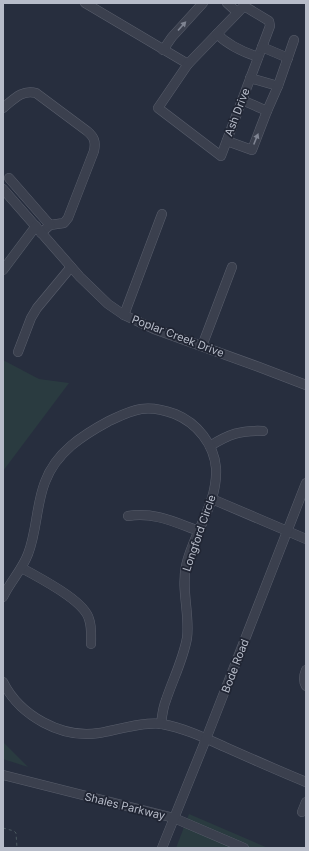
<svg xmlns="http://www.w3.org/2000/svg" width="309" height="851" viewBox="0 0 309 851" font-family="Inter,sans-serif">
	<rect width="100%" height="100%" fill="#272e3e"/>
	<g fill="#2a3b40">
		<path d="M 3,360 L 39,379 L 69,383 L 3,471 Z"/>
		<path d="M 3,742 L 28,767 L 3,759 Z"/>
		<path d="M 189,814 L 268,848 L 176,848 Z"/>
	</g>
	<g fill="none" stroke-linecap="round" stroke-linejoin="round">
		<defs>
			<g id="minor">
				<path d="M 85,3 L 188,64"/>
				<path d="M 227,3 L 237,12"/>
				<path d="M 244,6 L 269,21 L 270,26 L 221,156 L 158,108 L 188,64 Z"/>
				<path d="M 217,34 C 229,46 243,52 258,57"/>
				<path d="M 262,47 L 288,58"/>
				<path d="M 163,50 L 172,37 L 203,3"/>
				<path d="M 250,78 L 278,86"/>
				<path d="M 3,108 C 13,100 22,89 36,93 L 87,131 C 94,137 96,141 94,151 L 68,218 L 64,223 L 50,225 L 41,233"/>
				<path d="M 267,111 L 278,86 L 294,40"/>
				<path d="M 227,141 L 252,150 L 267,111 L 242,100"/>
				<path d="M 9,178 L 50,225"/>
				<path d="M 3,189 L 80,277 L 108,304 L 124,315 L 154,329 L 259,367 L 306,385"/>
				<path d="M 3,270 L 36,226"/>
				<path d="M 124,315 L 162,214"/>
				<path d="M 202,346 L 232,267"/>
				<path d="M 18,352 L 31,318 L 37,308 L 71,267"/>
				<path d="M 210,446 C 229,434 241,430 263,431"/>
				<path d="M 212,499 L 306,539"/>
				<path d="M 128,516 C 155,512 174,522 199,531"/>
				<path d="M 22,568 C 39,578 84,600 89,619 C 92,627 91,636 91,644"/>
				<path d="M 3,597 C 10,582 22,570 28,554 C 37,531 36,505 45,482 C 56,452 83,435 109,421 C 120,416 129,411 141,409 C 153,407 164,410 175,414 C 197,423 214,444 216,468 C 218,504 193,533 186,566 C 181,590 190,614 187,638 C 183,660 173,679 166,700 C 163,707 162,716 161,724"/>
				<path d="M 306,670 C 304,675 303,681 306,686"/>
				<path d="M 3,682 C 20,716 62,739 99,733 C 116,730 146,721 162,724 C 184,728 205,738 225,747 C 252,759 279,771 306,782"/>
				<path d="M 3,775 L 174,818 L 244,848"/>
				<path d="M 302,812 L 306,802"/>
				<path d="M 162,848 L 206,739 L 306,483"/>
			</g>
		</defs>
		<use href="#minor" stroke="#595e6c" stroke-width="10"/>
		<path stroke="#49585e" stroke-width="1" stroke-dasharray="3 3" stroke-linecap="butt" d="M 3,828 L 14,831 L 16,833 L 17,848"/>
		<use href="#minor" stroke="#3b404e" stroke-width="9"/>
	</g>
	<defs><path id="oneway-solid" d="M-6-.8H1V-3.2L6.5 0L1 3.2V.8H-6Z"/></defs>
	<g fill="#7f8492">
		<use href="#oneway-solid" transform="translate(182 26) rotate(-48)"/>
		<use href="#oneway-solid" transform="translate(256 139) rotate(-68)"/>
	</g>
	<g text-anchor="middle" stroke-width="3.5" stroke-linejoin="round" paint-order="stroke">
		<g font-size="11" fill="#b7bcc9" stroke="#202533">
			<text transform="translate(237 112) rotate(-69)" y="4">Ash Drive</text>
			<text transform="translate(178 336) rotate(21)" y="4">Poplar Creek Drive</text>
			<text transform="translate(199 533) rotate(-71)" y="4">Longford Circle</text>
			<text transform="translate(235 666) rotate(-69)" y="4">Bode Road</text>
			<text transform="translate(125 806) rotate(14)" y="4">Shales Parkway</text>
		</g>
	</g>
	<rect width="309" height="851" fill="none" stroke="#b7bcc9" stroke-width="8"/>
</svg>
